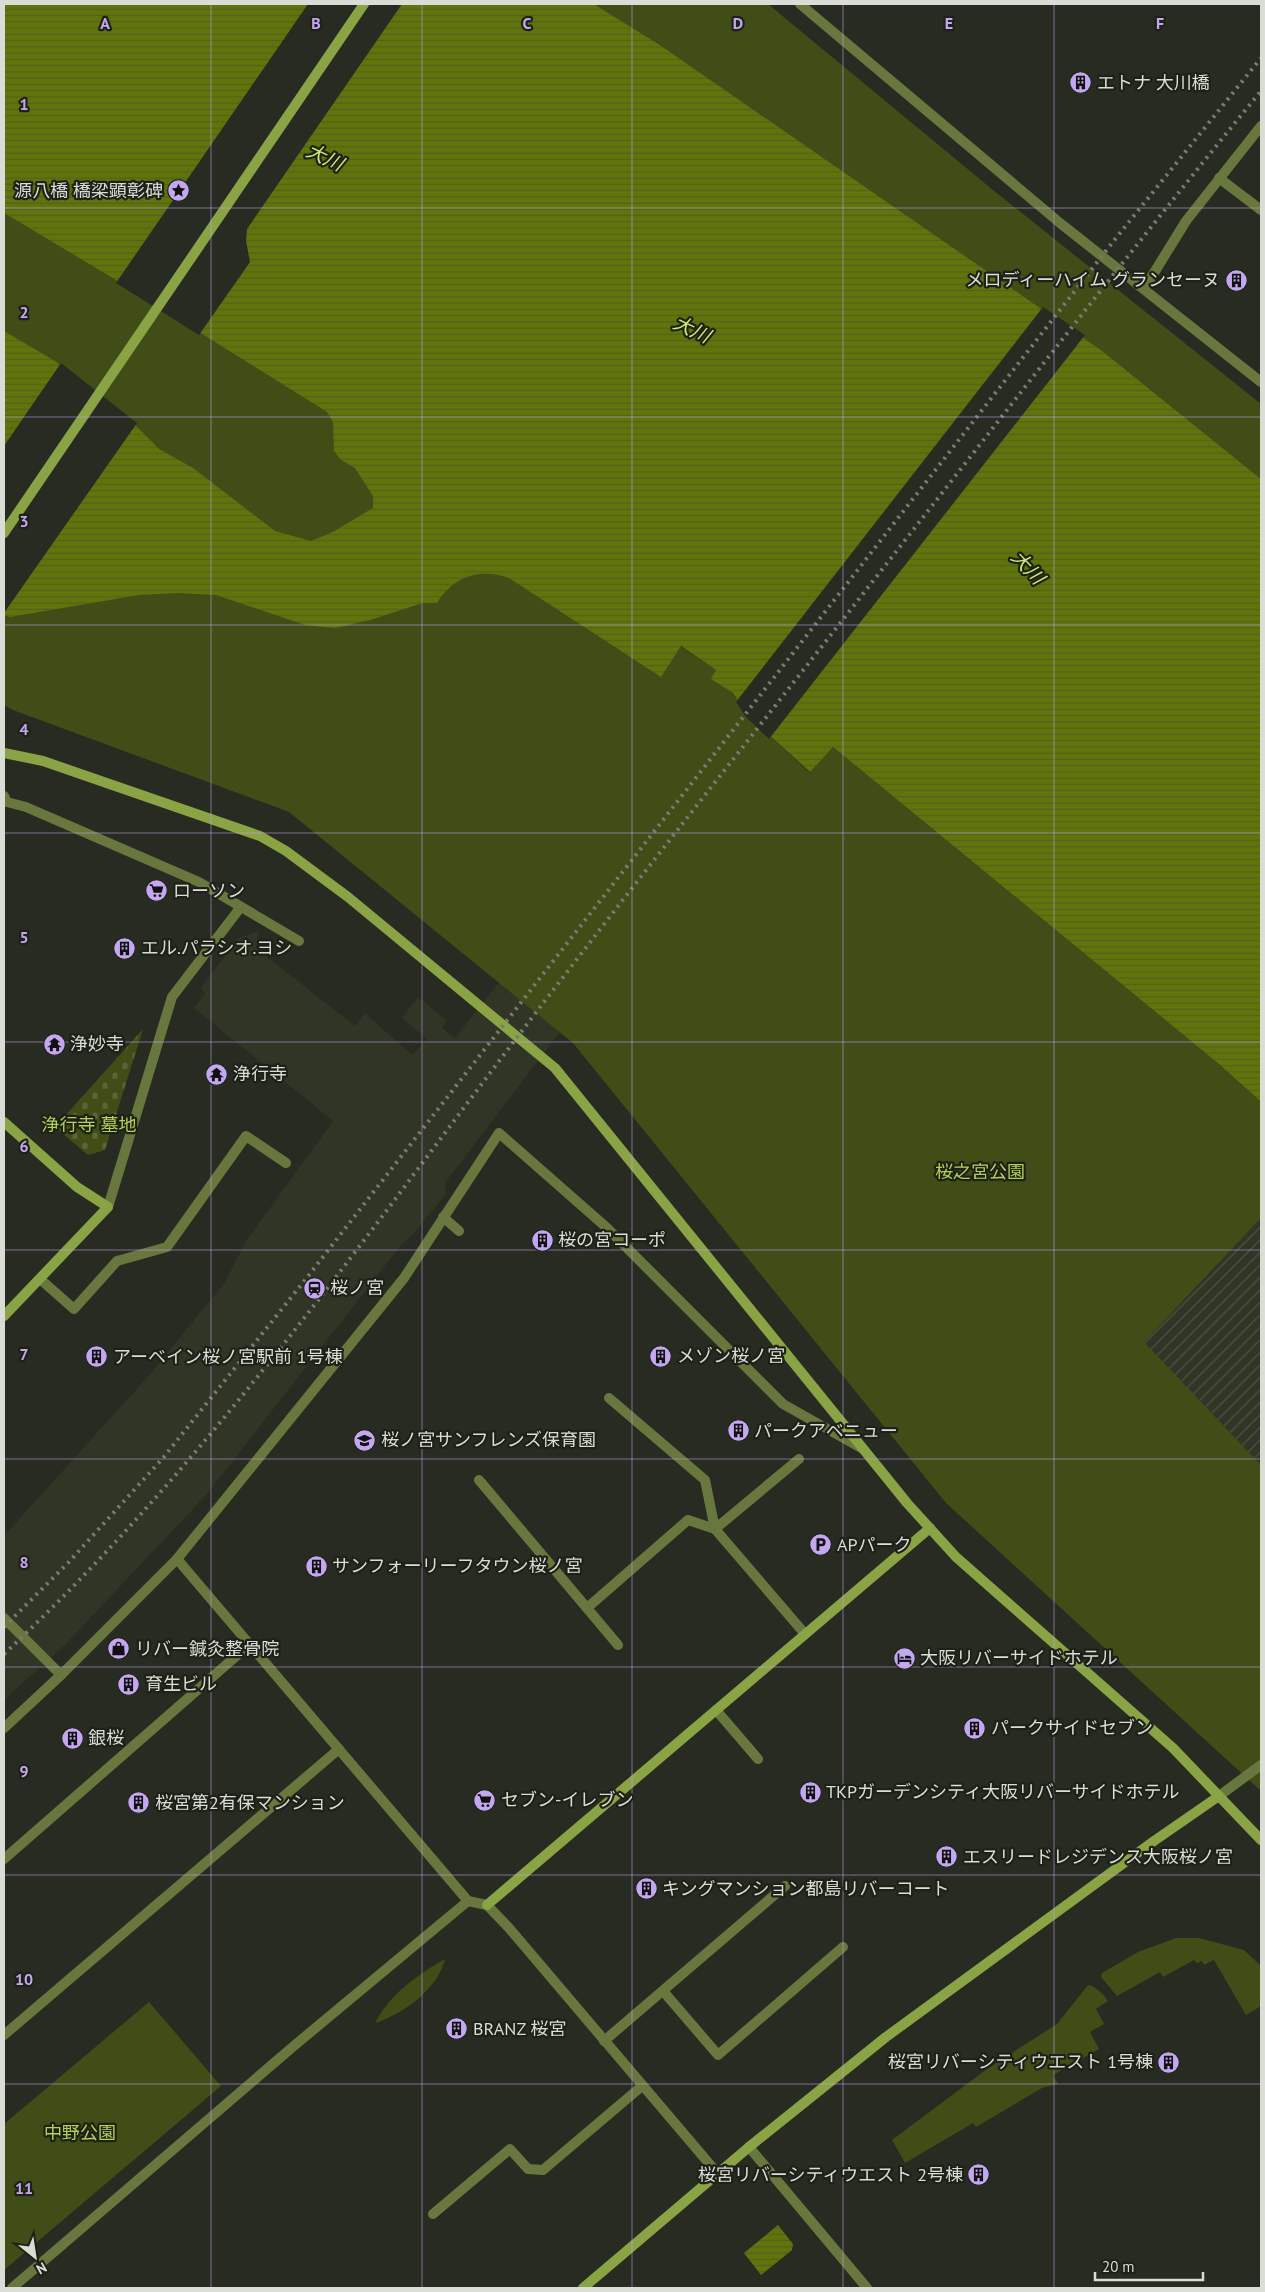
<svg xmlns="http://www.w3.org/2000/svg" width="1265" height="2292" viewBox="0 0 1265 2292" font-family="'PT Sans','Noto Sans JP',sans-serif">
	<defs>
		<pattern id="industrial-furrows" width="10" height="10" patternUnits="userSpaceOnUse" patternTransform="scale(1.25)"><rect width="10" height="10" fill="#303526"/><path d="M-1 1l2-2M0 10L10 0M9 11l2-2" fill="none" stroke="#4d5245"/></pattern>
		<pattern id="cemetery-stones" width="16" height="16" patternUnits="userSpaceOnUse" patternTransform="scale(1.25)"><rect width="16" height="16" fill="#404d17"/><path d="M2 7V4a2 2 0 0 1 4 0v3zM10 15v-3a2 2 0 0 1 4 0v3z" fill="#5b6638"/></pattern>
		<pattern id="water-rules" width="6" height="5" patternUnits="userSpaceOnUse" patternTransform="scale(1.25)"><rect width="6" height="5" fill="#5f750a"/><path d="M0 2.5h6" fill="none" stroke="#525e22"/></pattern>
	</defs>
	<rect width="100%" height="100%" fill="#272b21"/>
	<path fill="#303526" d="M 259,931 L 256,948 L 262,953 L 355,1026 L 365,1013 L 412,1055 L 427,1039 L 402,1018 L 418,997 L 447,1021 L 442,1028 L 455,1038 L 508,971 L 570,1019 L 445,1183 L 446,1194 L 415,1232 L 402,1244 L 207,1494 L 65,1645 L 4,1700 L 4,1536 L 151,1373 L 225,1282 L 246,1241 L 333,1121 L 194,1008 L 205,994 L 201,988 L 237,939 Z"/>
	<path fill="url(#industrial-furrows)" d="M 1261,1218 L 1261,1465 L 1143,1342 Z"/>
	<g fill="#404d17">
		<path d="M 594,4 L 768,4 L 993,190 L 1261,404 L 1261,479 L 1101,350 L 660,45 Z"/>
		<path d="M 4,213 L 114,279 L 327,412 L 716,670 L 712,679 L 733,693 L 747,715 L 809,772 L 833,747 L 1220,1065 L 1261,1102 L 1261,1218 L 1144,1342 L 1261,1465 L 1261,1791 L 946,1503 L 573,1043 L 289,812 L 13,710 L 4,705 Z"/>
		<path d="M 1176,1938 L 1199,1938 L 1244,1950 L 1261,1966 L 1261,2006 L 1246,2015 L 1214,1960 L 1204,1965 L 1202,1961 L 1197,1963 L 1194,1960 L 1163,1977 L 1160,1972 L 1117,1996 L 1101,1977 L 1102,1973 L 1138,1952 Z"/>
		<path d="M 445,1959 C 438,1989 403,2014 375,2023 C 390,1994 417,1975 445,1959 Z"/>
		<path d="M 1088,1985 C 1096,1986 1104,1995 1108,2001 L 1096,2009 L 1104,2024 L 1090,2032 L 1099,2049 L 1053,2075 L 1058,2084 L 1042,2088 L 976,2127 L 973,2123 L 905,2163 L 892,2140 L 987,2069 L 1057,2024 Z"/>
		<path d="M 149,2002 L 221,2086 L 4,2270 L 4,2124 Z"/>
	</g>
	<path fill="url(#cemetery-stones)" d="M 143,1029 L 105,1150 L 88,1155 L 55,1127 Z"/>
	<g fill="url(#water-rules)">
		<path d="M 4,4 L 594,4 L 660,45 L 1101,350 L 1261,479 L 1261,1102 L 1220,1065 L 833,747 L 810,772 L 747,715 L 733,693 L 711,679 L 716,670 L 681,646 L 661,677 L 509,578 C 480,568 454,576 437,603 L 423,603 L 370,620 L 335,628 L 305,625 L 216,595 L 178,593 L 139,595 L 10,617 L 4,615 L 4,331 L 55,361 L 127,417 L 159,449 L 193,468 L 275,531 L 311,541 L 333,532 L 373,508 L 373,496 L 355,468 L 341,460 L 334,451 L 333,422 L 327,412 L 114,279 L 4,213 Z"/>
		<path d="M 778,2225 L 793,2244 L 792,2250 L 761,2275 L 744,2253 Z"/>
	</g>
	<g fill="#272b21">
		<path d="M 308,4 L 402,4 L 247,229 L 246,241 L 250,262 L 199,335 L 116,283 Z"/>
		<path d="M 1043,307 L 1085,335 L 769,739 L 746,717 L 736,702 Z"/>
		<path d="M 61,363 L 137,423 L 4,613 L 4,446 Z"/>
	</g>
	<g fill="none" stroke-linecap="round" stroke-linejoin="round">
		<g stroke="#67773e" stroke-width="10">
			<path d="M 1219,178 L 1261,210"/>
			<path d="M 443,1217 L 459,1231"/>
			<path d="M 40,1279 L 74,1309 L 117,1261 L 167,1247 L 246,1136 L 286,1163"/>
			<path d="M 609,1398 L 705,1480 L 715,1529 L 799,1459"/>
			<path d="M 479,1480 L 618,1645"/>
			<path d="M 587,1608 L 688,1520 L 715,1529 L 805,1634"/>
			<path d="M 716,1710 L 758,1759"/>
			<path d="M 1219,1796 L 1261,1765"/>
			<path d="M 663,1991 L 718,2055 L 843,1947"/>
			<path d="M 604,2041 L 785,1886"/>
			<path d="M 433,2214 L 510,2149 L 528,2169 L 543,2170 L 642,2086"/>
		</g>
		<g stroke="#67773e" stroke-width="10">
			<path d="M 800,4 L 1060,223 L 1261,382"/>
			<path d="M 1144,289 L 1186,221 L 1261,126"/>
			<path d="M 4,796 L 7,802 L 26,807 L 199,882 L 299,941"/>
			<path d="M 108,1207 L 172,997 L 240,908"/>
			<path d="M 177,1559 L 468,1901 L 487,1905 L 509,1928 L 718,2174"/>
			<path d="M 4,1618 L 61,1675"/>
			<path d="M 4,1728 L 61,1675 L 177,1559 L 404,1278 L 499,1133 L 606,1227 L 783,1404 L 863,1449"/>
			<path d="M 4,1859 L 250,1644"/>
			<path d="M 4,2035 L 339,1749"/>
			<path d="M 749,2147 L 867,2288"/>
			<path d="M 12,2288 L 295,2045 L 468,1901"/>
		</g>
		<g stroke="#8aa344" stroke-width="10">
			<path d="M 4,533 L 364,4"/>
			<path d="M 4,753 L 43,761 L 260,836 L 286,851 L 348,897 L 555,1068 L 907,1503 L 956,1557 L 1173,1748 L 1261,1840"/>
			<path d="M 4,1122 L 77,1187 L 108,1207 L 4,1316"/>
			<path d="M 487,1905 L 930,1528"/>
			<path d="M 583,2288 L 749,2147 L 886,2037 L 1154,1841 L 1219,1796"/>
		</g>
		<g stroke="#797c73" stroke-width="4" stroke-dasharray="2.5 5" stroke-linecap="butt">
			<path d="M 4,1627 L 68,1563 L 163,1458 L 305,1280 L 1116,238 L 1261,58"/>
			<path d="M 4,1654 C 211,1461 372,1226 544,1002 C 652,861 763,722 873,581 C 1002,417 1129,252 1261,91"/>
		</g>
	</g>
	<path fill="none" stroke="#c4a7f1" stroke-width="1" stroke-opacity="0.55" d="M 211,4 L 211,2288M 422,4 L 422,2288M 632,4 L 632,2288M 843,4 L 843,2288M 1054,4 L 1054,2288M 4,208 L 1261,208M 4,417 L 1261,417M 4,625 L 1261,625M 4,833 L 1261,833M 4,1042 L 1261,1042M 4,1250 L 1261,1250M 4,1459 L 1261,1459M 4,1667 L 1261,1667M 4,1875 L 1261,1875M 4,2084 L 1261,2084"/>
	<defs>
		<symbol id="building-disc" viewBox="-11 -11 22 22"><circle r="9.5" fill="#c4a7f1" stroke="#1e2117"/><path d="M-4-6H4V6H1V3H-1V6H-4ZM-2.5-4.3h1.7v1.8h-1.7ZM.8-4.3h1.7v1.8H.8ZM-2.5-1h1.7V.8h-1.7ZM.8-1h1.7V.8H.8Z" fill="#111"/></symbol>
		<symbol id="sight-disc" viewBox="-11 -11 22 22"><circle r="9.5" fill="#c4a7f1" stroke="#1e2117"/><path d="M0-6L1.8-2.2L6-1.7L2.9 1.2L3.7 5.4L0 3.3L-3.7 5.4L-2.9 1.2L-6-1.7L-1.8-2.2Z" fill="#111"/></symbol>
		<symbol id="supermarket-disc" viewBox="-11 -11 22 22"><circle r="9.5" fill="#c4a7f1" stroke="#1e2117"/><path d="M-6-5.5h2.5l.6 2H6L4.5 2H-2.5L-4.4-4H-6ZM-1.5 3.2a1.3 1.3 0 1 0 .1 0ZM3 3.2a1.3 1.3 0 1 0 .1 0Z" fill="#111"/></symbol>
		<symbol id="temple-disc" viewBox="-11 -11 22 22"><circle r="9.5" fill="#c4a7f1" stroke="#1e2117"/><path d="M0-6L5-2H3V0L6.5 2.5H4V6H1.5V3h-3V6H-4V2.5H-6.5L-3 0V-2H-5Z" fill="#111"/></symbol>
		<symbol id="station-disc" viewBox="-11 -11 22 22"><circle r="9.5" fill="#c4a7f1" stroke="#1e2117"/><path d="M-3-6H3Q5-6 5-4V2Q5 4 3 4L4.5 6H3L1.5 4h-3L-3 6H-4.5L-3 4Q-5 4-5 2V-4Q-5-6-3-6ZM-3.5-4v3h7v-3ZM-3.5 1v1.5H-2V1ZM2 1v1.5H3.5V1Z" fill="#111"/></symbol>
		<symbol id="school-disc" viewBox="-11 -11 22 22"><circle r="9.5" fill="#c4a7f1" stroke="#1e2117"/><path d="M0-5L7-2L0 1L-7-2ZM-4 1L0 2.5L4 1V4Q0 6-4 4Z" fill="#111"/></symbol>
		<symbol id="parking-disc" viewBox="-11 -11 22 22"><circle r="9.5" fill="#c4a7f1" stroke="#1e2117"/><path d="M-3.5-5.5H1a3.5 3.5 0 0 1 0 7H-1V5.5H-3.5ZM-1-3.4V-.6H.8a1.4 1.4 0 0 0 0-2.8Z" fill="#111"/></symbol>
		<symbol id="shop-disc" viewBox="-11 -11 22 22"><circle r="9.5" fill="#c4a7f1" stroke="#1e2117"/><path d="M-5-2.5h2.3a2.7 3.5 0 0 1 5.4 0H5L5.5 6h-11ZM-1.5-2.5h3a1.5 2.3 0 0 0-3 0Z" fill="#111"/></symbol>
		<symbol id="hotel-disc" viewBox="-11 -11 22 22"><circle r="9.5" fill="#c4a7f1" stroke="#1e2117"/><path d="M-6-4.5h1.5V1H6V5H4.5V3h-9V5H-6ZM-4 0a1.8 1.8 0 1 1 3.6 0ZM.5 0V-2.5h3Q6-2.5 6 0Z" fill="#111"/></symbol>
	</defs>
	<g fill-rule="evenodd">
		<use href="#building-disc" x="1068" y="70" width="25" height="25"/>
		<use href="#sight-disc" x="166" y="178" width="25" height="25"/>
		<use href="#building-disc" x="1224" y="268" width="25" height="25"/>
		<use href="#supermarket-disc" x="144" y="878" width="25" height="25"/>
		<use href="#building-disc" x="112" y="936" width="25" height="25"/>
		<use href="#temple-disc" x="42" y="1032" width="25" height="25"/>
		<use href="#temple-disc" x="204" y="1062" width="25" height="25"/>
		<use href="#building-disc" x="530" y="1228" width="25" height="25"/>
		<use href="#station-disc" x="302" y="1276" width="25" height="25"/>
		<use href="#building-disc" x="648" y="1344" width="25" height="25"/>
		<use href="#building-disc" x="84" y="1344" width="25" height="25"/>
		<use href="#building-disc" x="726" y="1418" width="25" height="25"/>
		<use href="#school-disc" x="352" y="1428" width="25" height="25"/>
		<use href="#parking-disc" x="808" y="1532" width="25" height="25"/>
		<use href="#building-disc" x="304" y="1554" width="25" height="25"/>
		<use href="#shop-disc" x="106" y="1636" width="25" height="25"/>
		<use href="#hotel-disc" x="892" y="1646" width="25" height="25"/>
		<use href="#building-disc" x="116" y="1672" width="25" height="25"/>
		<use href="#building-disc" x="962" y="1716" width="25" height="25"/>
		<use href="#building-disc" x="60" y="1726" width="25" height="25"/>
		<use href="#building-disc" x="798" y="1780" width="25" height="25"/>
		<use href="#supermarket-disc" x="472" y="1788" width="25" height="25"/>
		<use href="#building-disc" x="126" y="1790" width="25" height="25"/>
		<use href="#building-disc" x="934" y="1844" width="25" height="25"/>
		<use href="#building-disc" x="634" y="1876" width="25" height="25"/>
		<use href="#building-disc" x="444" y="2016" width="25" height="25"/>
		<use href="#building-disc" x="1156" y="2050" width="25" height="25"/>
		<use href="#building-disc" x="966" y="2162" width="25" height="25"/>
	</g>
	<g text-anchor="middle" stroke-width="4.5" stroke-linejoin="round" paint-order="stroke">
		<g font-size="18" fill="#dadcd6" stroke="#1e2117" text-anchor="start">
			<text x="1097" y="89">エトナ 大川橋</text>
			<text x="163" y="197" text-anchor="end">源八橋 橋梁顕彰碑</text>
			<text x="1220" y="286" text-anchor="end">メロディーハイム グランセーヌ</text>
			<text x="173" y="897">ローソン</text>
			<text x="141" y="954">エル.パラシオ.ヨシ</text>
			<text x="70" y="1050">浄妙寺</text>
			<text x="233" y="1080">浄行寺</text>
			<text x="558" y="1246">桜の宮コーポ</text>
			<text x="330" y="1294">桜ノ宮</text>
			<text x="677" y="1362">メゾン桜ノ宮</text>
			<text x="113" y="1363">アーベイン桜ノ宮駅前 1号棟</text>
			<text x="754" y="1437">パークアベニュー</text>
			<text x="381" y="1446">桜ノ宮サンフレンズ保育園</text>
			<text x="837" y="1551">APパーク</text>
			<text x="332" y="1572">サンフォーリーフタウン桜ノ宮</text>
			<text x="135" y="1655">リバー鍼灸整骨院</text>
			<text x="920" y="1664">大阪リバーサイドホテル</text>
			<text x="145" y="1690">育生ビル</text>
			<text x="991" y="1734">パークサイドセブン</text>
			<text x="88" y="1744">銀桜</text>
			<text x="826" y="1798">TKPガーデンシティ大阪リバーサイドホテル</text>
			<text x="501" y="1806">セブン-イレブン</text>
			<text x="155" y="1809">桜宮第2有保マンション</text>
			<text x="963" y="1863">エスリードレジデンス大阪桜ノ宮</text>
			<text x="662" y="1895">キングマンション都島リバーコート</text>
			<text x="473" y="2035">BRANZ 桜宮</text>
			<text x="1153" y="2068" text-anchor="end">桜宮リバーシティウエスト 1号棟</text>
			<text x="963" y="2181" text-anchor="end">桜宮リバーシティウエスト 2号棟</text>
		</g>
		<g font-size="18" fill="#b1d256" stroke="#1e2117">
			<text x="89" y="1131">浄行寺 墓地</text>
			<text x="980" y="1178">桜之宮公園</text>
			<text x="80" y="2139">中野公園</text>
		</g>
		<g font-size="19" font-style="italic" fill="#caec71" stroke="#1e2117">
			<text transform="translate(325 157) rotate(25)" y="7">大川</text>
			<text transform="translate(692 329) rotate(25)" y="7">大川</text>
			<text transform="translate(1028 567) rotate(47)" y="7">大川</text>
		</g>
	</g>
	<g font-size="16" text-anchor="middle" font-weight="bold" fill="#c4a7f1" stroke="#1e2117" stroke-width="4.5" stroke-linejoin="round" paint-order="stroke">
		<text x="105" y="29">A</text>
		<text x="316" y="29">B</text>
		<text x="527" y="29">C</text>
		<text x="738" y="29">D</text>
		<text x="949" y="29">E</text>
		<text x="1160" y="29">F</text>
		<text x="24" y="110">1</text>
		<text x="24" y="318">2</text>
		<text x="24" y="527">3</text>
		<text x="24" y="735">4</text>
		<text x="24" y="943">5</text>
		<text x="24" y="1152">6</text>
		<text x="24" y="1360">7</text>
		<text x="24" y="1568">8</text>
		<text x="24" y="1777">9</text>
		<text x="24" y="1985">10</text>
		<text x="24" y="2194">11</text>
	</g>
	<rect width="1265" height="2292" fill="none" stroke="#dadcd6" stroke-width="10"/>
	<g transform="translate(35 2257) rotate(150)" stroke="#1e2117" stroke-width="4" paint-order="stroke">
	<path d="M0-4L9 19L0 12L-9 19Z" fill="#dadcd6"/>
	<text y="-8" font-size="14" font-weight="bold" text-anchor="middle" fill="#dadcd6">N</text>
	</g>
	<path d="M1095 2272v8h108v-8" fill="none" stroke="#dadcd6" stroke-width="2.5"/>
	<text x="1102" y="2272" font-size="15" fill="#dadcd6" stroke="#1e2117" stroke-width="4" paint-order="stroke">20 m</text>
</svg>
